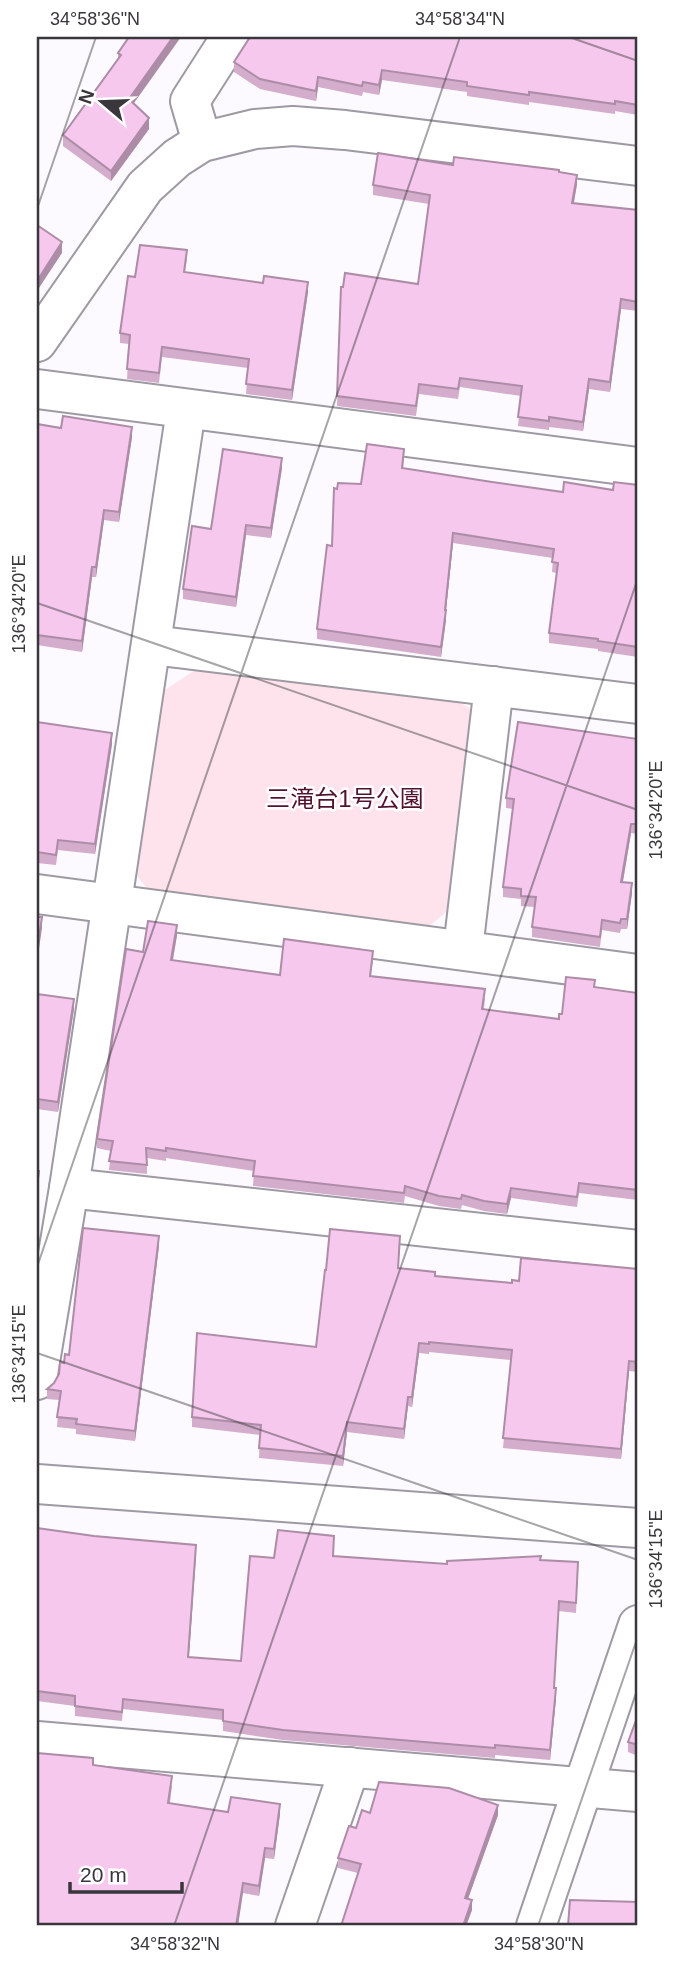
<svg xmlns="http://www.w3.org/2000/svg" width="675" height="1963" viewBox="0 0 675 1963" font-family="Arial,'Noto Sans JP',sans-serif">
	<rect width="100%" height="100%" fill="#fcfaff"/>
	<path fill="#fee3ec" d="M 201,666 L 449,695 L 475,712 L 451,908 L 427,928 L 149,891 L 134,872 L 162,692 Z"/>
	<g fill="none" stroke-linecap="round" stroke-linejoin="round">
		<defs>
			<g id="street">
				<path d="M 202,142 L 190,101 L 231,37"/>
				<path d="M 37,389 L 638,467"/>
				<path d="M 152,645 L 638,704"/>
				<path d="M 37,894 L 638,974"/>
				<path d="M 463,949 L 494,686"/>
				<path d="M 69,1188 L 638,1250"/>
				<path d="M 37,1380 L 69,1188 L 186,410"/>
				<path d="M 37,1741 L 638,1792"/>
				<path d="M 295,1926 L 350,1767"/>
			</g>
			<g id="secondary">
				<path d="M 37,342 L 145,187 L 177,158 L 202,142 L 255,129 L 293,126 L 345,130 L 638,166"/>
				<path d="M 37,1484 L 638,1528"/>
				<path d="M 536,1926 L 638,1625"/>
			</g>
		</defs>
		<use href="#street" stroke="#9e99a3" stroke-width="42"/>
		<use href="#secondary" stroke="#9e99a3" stroke-width="42"/>
		<use href="#street" stroke="#fff" stroke-width="38"/>
		<use href="#secondary" stroke="#fff" stroke-width="38"/>
	</g>
	<g fill="#d4accc">
		<path d="M 129,37 L 134,103 L 149,129 L 111,181 L 63,146 L 63,135 L 118,60 L 118,53 Z"/>
		<path d="M 638,37 L 638,115 L 615,111 L 615,114 L 529,102 L 529,105 L 467,96 L 467,92 L 382,80 L 379,95 L 363,92 L 362,96 L 318,87 L 316,101 L 260,89 L 234,72 L 234,62 Z"/>
		<path d="M 453,165 L 559,172 L 577,184 L 574,203 L 638,210 L 638,311 L 621,309 L 610,392 L 589,389 L 583,431 L 549,427 L 549,430 L 518,426 L 521,396 L 460,387 L 458,399 L 419,394 L 416,416 L 337,406 L 341,287 L 418,284 L 429,204 L 373,195 L 373,185 Z"/>
		<path d="M 187,259 L 185,272 L 308,292 L 292,400 L 246,394 L 248,368 L 162,357 L 159,383 L 127,379 L 129,344 L 120,343 L 120,333 L 135,277 Z"/>
		<path d="M 37,424 L 132,437 L 119,522 L 104,520 L 96,577 L 92,577 L 82,652 L 37,645 Z"/>
		<path d="M 404,459 L 403,468 L 492,482 L 563,492 L 613,490 L 638,485 L 638,657 L 598,651 L 598,649 L 549,643 L 549,633 L 557,573 L 552,572 L 553,558 L 453,543 L 446,610 L 446,620 L 441,657 L 317,639 L 317,629 L 332,546 L 361,484 Z"/>
		<path d="M 282,468 L 271,538 L 246,535 L 236,607 L 183,599 L 183,589 L 211,529 Z"/>
		<path d="M 37,722 L 112,744 L 95,854 L 58,850 L 56,865 L 37,863 Z"/>
		<path d="M 638,739 L 638,834 L 631,833 L 623,882 L 632,893 L 627,929 L 621,929 L 620,933 L 602,930 L 600,947 L 532,937 L 532,927 L 535,907 L 521,906 L 521,899 L 503,897 L 503,887 L 513,809 L 506,808 L 506,798 Z"/>
		<path d="M 177,935 L 173,960 L 280,975 L 373,961 L 371,976 L 485,998 L 484,1009 L 559,1019 L 562,1014 L 595,988 L 638,993 L 638,1200 L 579,1193 L 577,1207 L 511,1198 L 507,1214 L 484,1211 L 462,1205 L 461,1209 L 439,1206 L 405,1196 L 404,1203 L 253,1186 L 254,1171 L 166,1158 L 166,1161 L 147,1158 L 147,1174 L 109,1170 L 111,1151 L 97,1148 L 97,1139 L 143,952 Z"/>
		<path d="M 37,994 L 74,1009 L 58,1112 L 37,1109 Z"/>
		<path d="M 159,1246 L 135,1441 L 76,1434 L 76,1429 L 57,1427 L 59,1400 L 47,1399 L 47,1389 L 54,1383 L 69,1355 Z"/>
		<path d="M 400,1246 L 398,1268 L 435,1276 L 512,1283 L 519,1281 L 638,1269 L 638,1372 L 629,1371 L 621,1459 L 503,1448 L 511,1360 L 429,1352 L 429,1354 L 419,1353 L 412,1407 L 408,1406 L 404,1439 L 347,1432 L 343,1466 L 259,1458 L 260,1435 L 192,1427 L 192,1417 L 316,1347 Z"/>
		<path d="M 37,1528 L 196,1554 L 189,1657 L 241,1661 L 274,1558 L 334,1545 L 334,1556 L 447,1564 L 540,1560 L 578,1572 L 576,1613 L 559,1611 L 554,1688 L 556,1698 L 550,1760 L 495,1755 L 495,1758 L 283,1740 L 223,1731 L 223,1720 L 123,1709 L 122,1721 L 75,1716 L 75,1706 L 37,1701 Z"/>
		<path d="M 638,1715 L 638,1756 L 628,1752 L 628,1742 Z"/>
		<path d="M 93,1765 L 172,1786 L 170,1803 L 228,1812 L 280,1814 L 274,1859 L 265,1858 L 259,1896 L 243,1893 Z"/>
		<path d="M 370,1813 L 498,1815 L 468,1899 L 472,1910 L 466,1926 L 341,1926 L 358,1873 L 338,1868 L 338,1858 L 356,1828 Z"/>
	</g>
	<g fill="#ac8ca6">
		<path d="M 173,37 L 181,37 L 129,110 L 129,99 Z"/>
		<path d="M 382,70 L 382,80 L 379,95 L 379,85 Z"/>
		<path d="M 318,77 L 318,87 L 316,101 L 316,91 Z"/>
		<path d="M 149,118 L 149,129 L 111,181 L 111,171 Z"/>
		<path d="M 577,175 L 577,184 L 572,212 L 572,203 Z"/>
		<path d="M 62,242 L 62,253 L 37,291 L 37,281 Z"/>
		<path d="M 308,282 L 308,292 L 292,400 L 292,390 Z"/>
		<path d="M 621,299 L 621,309 L 610,392 L 610,382 Z"/>
		<path d="M 589,379 L 589,389 L 583,431 L 583,422 Z"/>
		<path d="M 132,427 L 132,437 L 119,522 L 119,512 Z"/>
		<path d="M 282,458 L 282,468 L 271,538 L 271,528 Z"/>
		<path d="M 104,510 L 104,520 L 96,577 L 96,567 Z"/>
		<path d="M 246,525 L 246,535 L 236,607 L 236,597 Z"/>
		<path d="M 453,533 L 453,543 L 445,620 L 445,610 Z"/>
		<path d="M 92,567 L 92,577 L 82,652 L 82,641 Z"/>
		<path d="M 446,610 L 446,620 L 441,657 L 441,647 Z"/>
		<path d="M 112,733 L 112,744 L 95,854 L 95,844 Z"/>
		<path d="M 631,824 L 631,833 L 621,892 L 621,882 Z"/>
		<path d="M 632,883 L 632,893 L 627,929 L 627,919 Z"/>
		<path d="M 42,917 L 42,928 L 37,962 L 37,952 Z"/>
		<path d="M 177,925 L 177,935 L 171,970 L 171,960 Z"/>
		<path d="M 74,999 L 74,1009 L 58,1112 L 58,1102 Z"/>
		<path d="M 39,1171 L 39,1181 L 37,1198 L 37,1188 Z"/>
		<path d="M 511,1188 L 511,1198 L 507,1214 L 507,1204 Z"/>
		<path d="M 159,1236 L 159,1246 L 135,1441 L 135,1431 Z"/>
		<path d="M 419,1343 L 419,1353 L 412,1407 L 412,1397 Z"/>
		<path d="M 629,1361 L 629,1371 L 621,1459 L 621,1449 Z"/>
		<path d="M 408,1397 L 408,1406 L 404,1439 L 404,1429 Z"/>
		<path d="M 347,1422 L 347,1432 L 343,1466 L 343,1456 Z"/>
		<path d="M 196,1545 L 196,1554 L 188,1667 L 188,1657 Z"/>
		<path d="M 556,1688 L 556,1698 L 550,1760 L 550,1750 Z"/>
		<path d="M 280,1804 L 280,1814 L 274,1859 L 274,1849 Z"/>
		<path d="M 498,1805 L 498,1815 L 465,1907 L 465,1898 Z"/>
		<path d="M 265,1848 L 265,1858 L 259,1896 L 259,1886 Z"/>
		<path d="M 243,1883 L 243,1893 L 238,1926 L 236,1926 Z"/>
		<path d="M 472,1900 L 472,1910 L 466,1926 L 463,1926 Z"/>
	</g>
	<g fill="#f6c8ed" stroke="#ac8ca6" stroke-width="2">
		<path d="M 129,37 L 173,37 L 129,99 L 149,118 L 111,171 L 63,135 L 121,55 L 118,53 Z"/>
		<path d="M 250,37 L 638,37 L 638,105 L 615,101 L 615,104 L 529,92 L 529,95 L 467,86 L 467,82 L 382,70 L 379,85 L 363,82 L 362,86 L 318,77 L 316,91 L 260,79 L 234,62 Z"/>
		<path d="M 378,153 L 453,165 L 454,157 L 559,170 L 559,172 L 577,175 L 572,203 L 638,210 L 638,302 L 621,299 L 610,382 L 589,379 L 583,422 L 549,417 L 549,421 L 518,417 L 522,386 L 460,378 L 458,389 L 419,384 L 416,406 L 337,396 L 341,287 L 343,287 L 345,273 L 418,284 L 430,195 L 373,185 Z"/>
		<path d="M 37,225 L 62,242 L 37,281 Z"/>
		<path d="M 140,245 L 187,250 L 184,272 L 263,283 L 264,276 L 308,282 L 292,390 L 246,384 L 249,359 L 162,347 L 159,373 L 127,369 L 130,335 L 120,333 L 128,276 L 135,277 Z"/>
		<path d="M 63,416 L 132,427 L 119,512 L 104,510 L 96,567 L 92,567 L 82,641 L 37,635 L 37,424 L 61,428 Z"/>
		<path d="M 367,444 L 404,449 L 402,468 L 492,482 L 563,492 L 564,482 L 613,490 L 614,482 L 638,485 L 638,647 L 598,641 L 598,639 L 549,633 L 558,563 L 552,562 L 554,549 L 453,533 L 445,610 L 446,610 L 441,647 L 317,629 L 327,545 L 332,546 L 334,488 L 337,489 L 338,483 L 361,484 Z"/>
		<path d="M 223,449 L 282,458 L 271,528 L 246,525 L 236,597 L 183,589 L 192,526 L 211,529 Z"/>
		<path d="M 37,722 L 112,733 L 95,844 L 58,840 L 56,855 L 37,852 Z"/>
		<path d="M 518,722 L 638,739 L 638,824 L 631,824 L 621,882 L 632,883 L 627,919 L 621,919 L 620,923 L 602,920 L 600,937 L 532,927 L 536,897 L 521,896 L 521,889 L 503,887 L 514,799 L 506,798 Z"/>
		<path d="M 37,917 L 42,917 L 37,952 Z"/>
		<path d="M 148,921 L 177,925 L 171,960 L 280,975 L 284,939 L 373,951 L 370,976 L 485,989 L 482,1009 L 559,1019 L 559,1014 L 562,1014 L 566,977 L 595,980 L 594,987 L 638,993 L 638,1190 L 579,1183 L 577,1197 L 511,1188 L 507,1204 L 484,1201 L 462,1195 L 461,1199 L 439,1196 L 405,1186 L 404,1193 L 253,1176 L 255,1161 L 166,1148 L 166,1151 L 146,1148 L 147,1165 L 109,1161 L 113,1141 L 97,1139 L 126,949 L 143,952 Z"/>
		<path d="M 37,994 L 74,999 L 58,1102 L 37,1099 Z"/>
		<path d="M 37,1171 L 39,1171 L 37,1188 Z"/>
		<path d="M 83,1228 L 159,1236 L 135,1431 L 76,1424 L 77,1419 L 57,1417 L 61,1391 L 47,1389 L 54,1383 L 59,1374 L 60,1362 L 64,1363 L 65,1354 L 69,1355 Z"/>
		<path d="M 330,1229 L 400,1236 L 398,1268 L 435,1272 L 435,1276 L 512,1283 L 512,1280 L 519,1281 L 521,1258 L 638,1269 L 638,1362 L 629,1361 L 621,1449 L 503,1438 L 512,1350 L 429,1342 L 429,1344 L 419,1343 L 412,1397 L 408,1397 L 404,1429 L 347,1422 L 343,1456 L 259,1448 L 261,1425 L 192,1417 L 197,1333 L 316,1347 L 325,1270 L 326,1270 Z"/>
		<path d="M 37,1528 L 94,1536 L 196,1545 L 188,1657 L 241,1661 L 250,1556 L 274,1558 L 278,1530 L 334,1536 L 333,1556 L 447,1564 L 447,1561 L 541,1556 L 540,1560 L 578,1562 L 576,1603 L 559,1601 L 554,1688 L 556,1688 L 550,1750 L 495,1745 L 495,1748 L 283,1730 L 223,1721 L 223,1710 L 123,1699 L 122,1712 L 75,1706 L 75,1696 L 37,1691 Z"/>
		<path d="M 638,1715 L 638,1745 L 628,1742 Z"/>
		<path d="M 37,1753 L 93,1758 L 93,1765 L 172,1776 L 168,1803 L 228,1812 L 231,1797 L 280,1804 L 274,1849 L 265,1848 L 259,1886 L 243,1883 L 236,1926 L 37,1926 Z"/>
		<path d="M 379,1782 L 449,1788 L 498,1805 L 465,1898 L 472,1900 L 463,1926 L 341,1926 L 361,1864 L 338,1858 L 349,1826 L 356,1828 L 362,1810 L 370,1813 Z"/>
		<path d="M 570,1900 L 638,1902 L 638,1926 L 568,1926 Z"/>
	</g>
	<path fill="none" stroke="#39373c" stroke-width="2" stroke-opacity="0.45" d="M 569,37 L 638,61M 37,209 L 96,37M 37,603 L 638,810M 37,1267 L 460,37M 37,1353 L 638,1560M 174,1926 L 638,578M 538,1926 L 638,1636"/>
	<g text-anchor="middle" stroke-width="5" stroke-linejoin="round" paint-order="stroke">
		<g font-size="24" fill="#53112f" stroke="#fff">
			<text x="345" y="807">三滝台1号公園</text>
		</g>
	</g>
	<rect width="675" height="1963" fill="none" stroke="#ffffff" stroke-width="77"/>
	<g transform="translate(102 102) rotate(289)" stroke="#ffffff" stroke-width="5" paint-order="stroke">
	<path d="M0-5L12 26L0 18L-12 26Z" fill="#39373c"/>
	<text y="-10" font-size="19" font-weight="bold" text-anchor="middle" fill="#39373c">N</text>
	</g>
	<path d="M70 1882v10h112v-10" fill="none" stroke="#39373c" stroke-width="3.5"/>
	<text x="80" y="1882" font-size="21" fill="#39373c" stroke="#ffffff" stroke-width="5" paint-order="stroke">20 m</text>
	<rect x="38" y="38" width="598" height="1886" fill="none" stroke="#39373c" stroke-width="2.5"/>
	<g font-size="18" text-anchor="middle" fill="#39373c">
		<text x="95" y="25">34°58'36"N</text>
		<text x="460" y="25">34°58'34"N</text>
		<text transform="translate(19 604) rotate(-90)" y="6">136°34'20"E</text>
		<text transform="translate(656 810) rotate(-90)" y="6">136°34'20"E</text>
		<text transform="translate(19 1354) rotate(-90)" y="6">136°34'15"E</text>
		<text transform="translate(656 1559) rotate(-90)" y="6">136°34'15"E</text>
		<text x="175" y="1950">34°58'32"N</text>
		<text x="539" y="1950">34°58'30"N</text>
	</g>
</svg>
